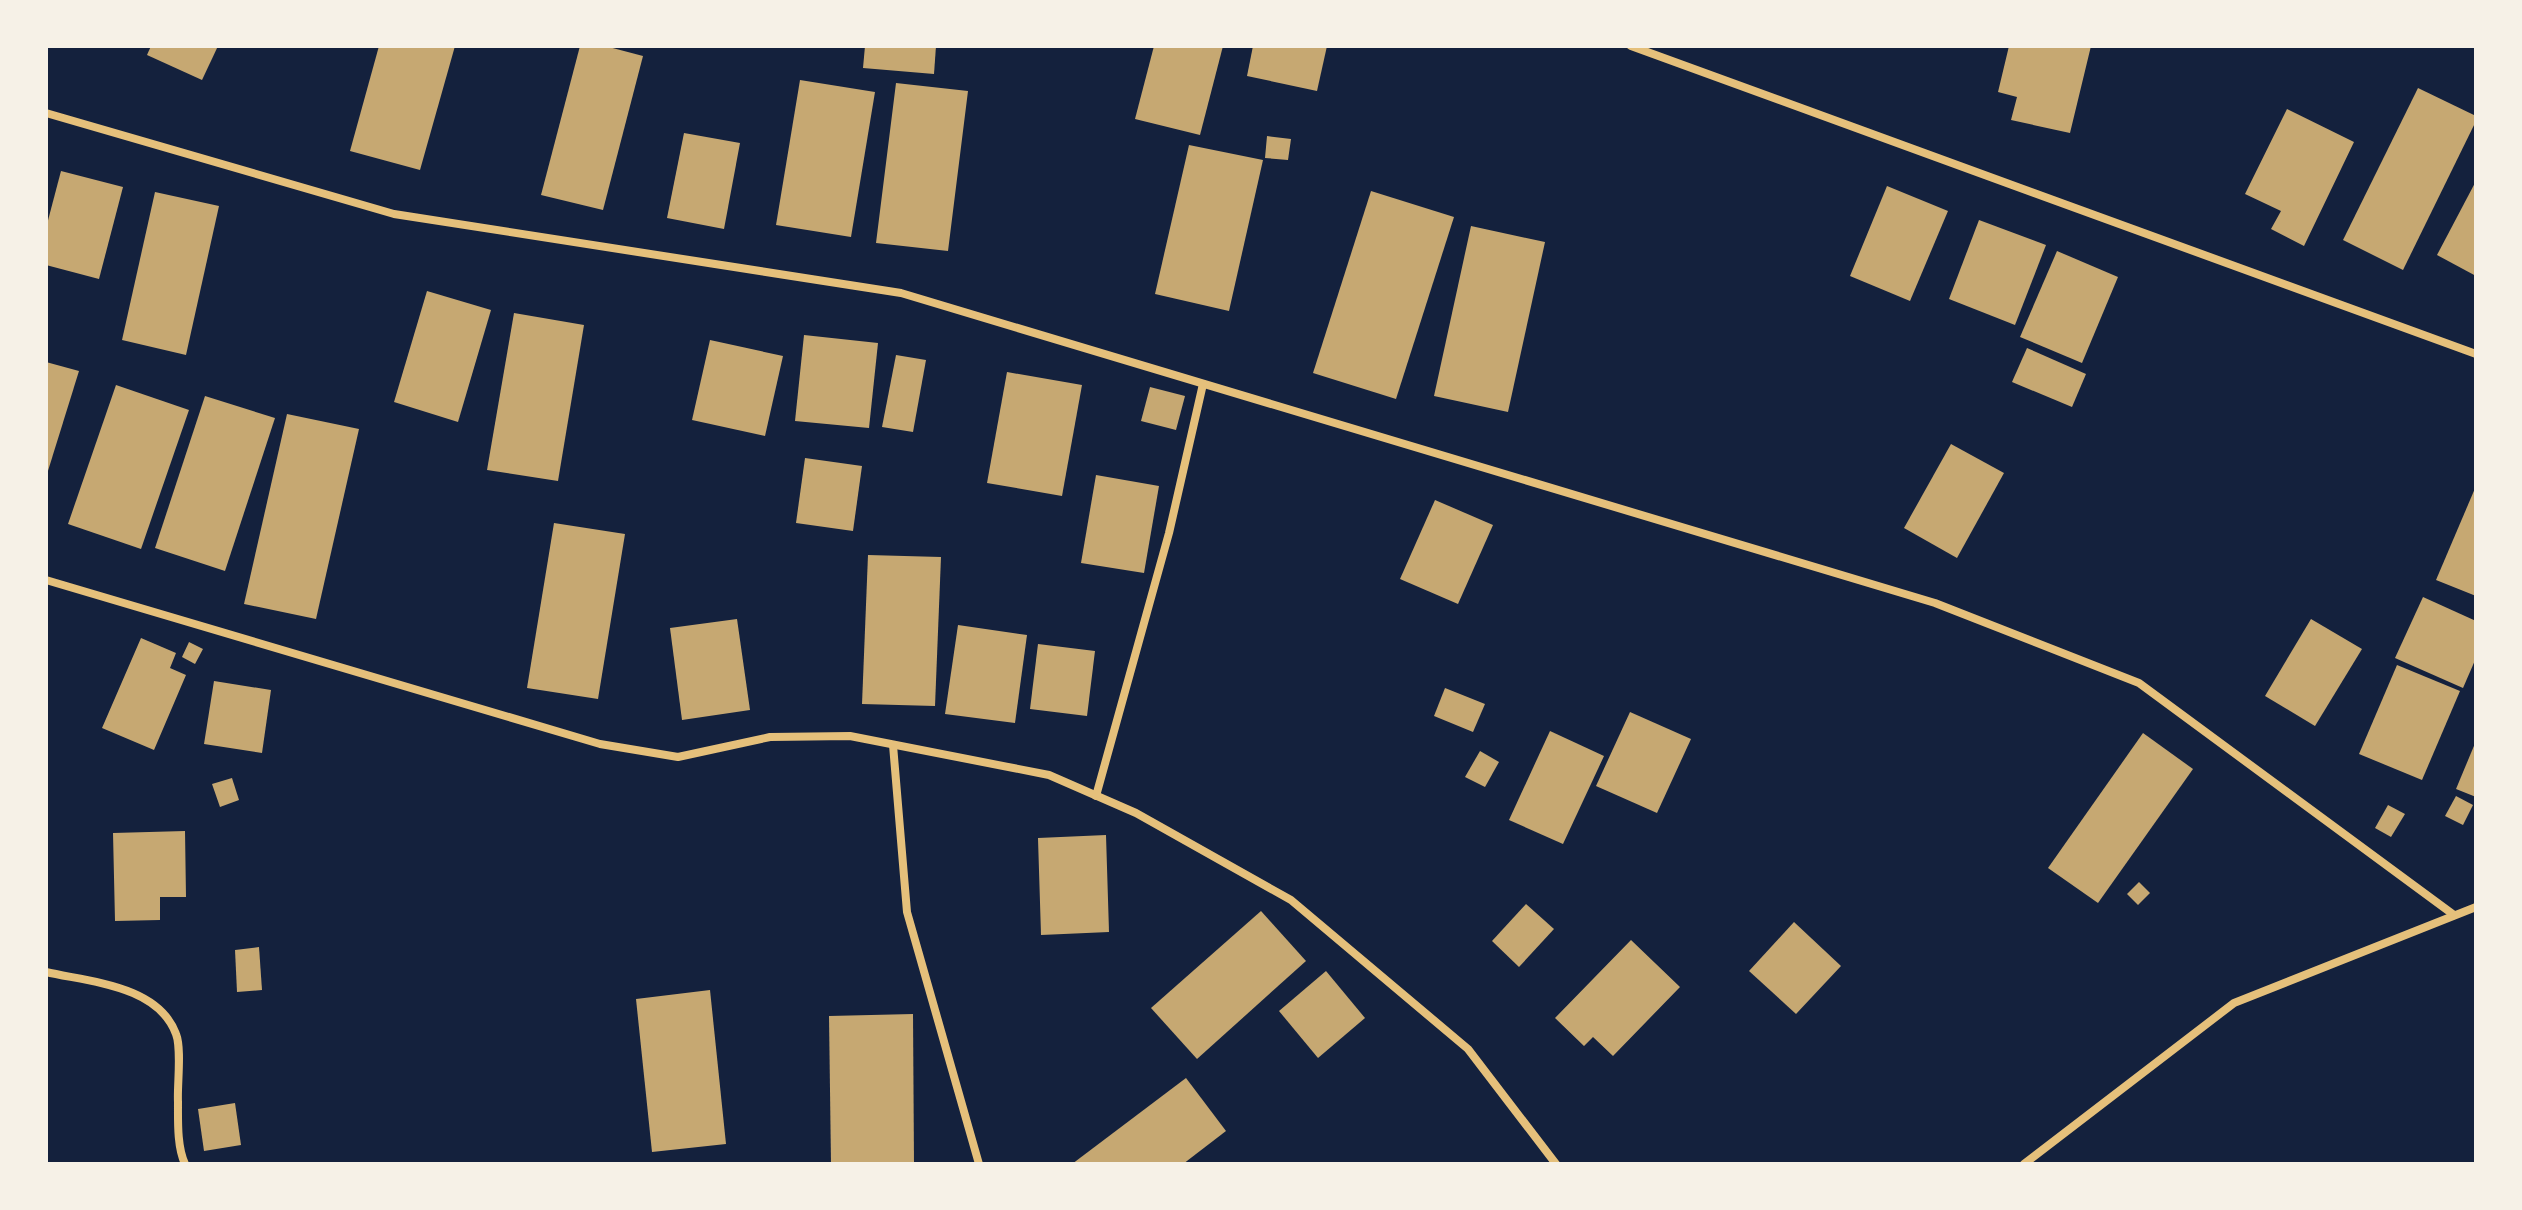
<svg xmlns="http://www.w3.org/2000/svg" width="2522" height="1210" viewBox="0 0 2522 1210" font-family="'Noto Serif',serif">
	<rect width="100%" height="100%" fill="#14213d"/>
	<g fill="#c6a872">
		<path d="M 151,46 L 218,46 L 202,80 L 147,55 Z"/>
		<path d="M 379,46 L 455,46 L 420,170 L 350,151 Z"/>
		<path d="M 580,46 L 605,46 L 643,56 L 603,210 L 541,195 Z"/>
		<path d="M 865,46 L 936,46 L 934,74 L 863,68 Z"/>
		<path d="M 1154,46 L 1223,46 L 1200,135 L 1135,119 Z"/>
		<path d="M 1253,46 L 1327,46 L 1317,91 L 1247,76 Z"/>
		<path d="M 2009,46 L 2091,46 L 2070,133 L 2011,120 L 2017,97 L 1998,92 Z"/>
		<path d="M 800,80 L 875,92 L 851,237 L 776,225 Z"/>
		<path d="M 896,83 L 968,91 L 948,251 L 876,243 Z"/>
		<path d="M 2418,88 L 2476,116 L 2476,121 L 2403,270 L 2343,240 Z"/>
		<path d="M 2287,109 L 2354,142 L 2304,246 L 2271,229 L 2281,211 L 2245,194 Z"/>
		<path d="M 684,133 L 740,143 L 724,229 L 667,218 Z"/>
		<path d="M 1267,136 L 1291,139 L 1288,160 L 1265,158 Z"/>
		<path d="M 1189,145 L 1263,160 L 1229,311 L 1155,294 Z"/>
		<path d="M 61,171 L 123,187 L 99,279 L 46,265 L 46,228 Z"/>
		<path d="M 2476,181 L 2476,276 L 2437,255 Z"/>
		<path d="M 1887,186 L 1948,211 L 1910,301 L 1850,276 Z"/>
		<path d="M 1371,191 L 1454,217 L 1396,399 L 1313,373 Z"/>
		<path d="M 155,192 L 219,206 L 186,355 L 122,340 Z"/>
		<path d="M 1979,220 L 2046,245 L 2015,325 L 1949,299 Z"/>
		<path d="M 1471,226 L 1545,242 L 1508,412 L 1434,396 Z"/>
		<path d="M 2057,251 L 2118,277 L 2082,363 L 2020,337 Z"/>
		<path d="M 427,291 L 491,310 L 458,422 L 394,402 Z"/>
		<path d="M 514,313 L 584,325 L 558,481 L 487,470 Z"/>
		<path d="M 804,335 L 878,343 L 869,428 L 795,421 Z"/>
		<path d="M 710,340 L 783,356 L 765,436 L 692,420 Z"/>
		<path d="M 2027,348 L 2086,374 L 2072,407 L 2012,382 Z"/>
		<path d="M 896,355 L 926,360 L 913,432 L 882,427 Z"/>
		<path d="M 46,362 L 79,371 L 47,474 L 46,473 Z"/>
		<path d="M 1007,372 L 1082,385 L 1062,496 L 987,483 Z"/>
		<path d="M 116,385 L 189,410 L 141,549 L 68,524 Z"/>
		<path d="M 1150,387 L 1185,396 L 1176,430 L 1141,421 Z"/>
		<path d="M 205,396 L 275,418 L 225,571 L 155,548 Z"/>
		<path d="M 287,414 L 359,429 L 316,619 L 244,604 Z"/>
		<path d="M 1951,444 L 2004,473 L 1957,558 L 1904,528 Z"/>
		<path d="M 805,458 L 862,466 L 853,531 L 796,523 Z"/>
		<path d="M 1096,475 L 1159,486 L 1144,573 L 1081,563 Z"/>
		<path d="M 2476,486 L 2476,596 L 2436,580 Z"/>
		<path d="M 1435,500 L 1493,525 L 1458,604 L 1400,579 Z"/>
		<path d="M 554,523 L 625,534 L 598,699 L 527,688 Z"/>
		<path d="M 868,555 L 941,557 L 935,706 L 862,704 Z"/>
		<path d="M 2423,597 L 2476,621 L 2476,658 L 2463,688 L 2395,658 Z"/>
		<path d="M 737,619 L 750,710 L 682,720 L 670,628 Z"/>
		<path d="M 2311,619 L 2362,649 L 2315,726 L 2265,696 Z"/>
		<path d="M 958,625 L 1027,635 L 1015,723 L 945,714 Z"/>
		<path d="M 141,638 L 176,653 L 170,668 L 186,675 L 154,750 L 102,728 Z"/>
		<path d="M 189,642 L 203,649 L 195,664 L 182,657 Z"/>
		<path d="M 1038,644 L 1095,651 L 1087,716 L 1030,709 Z"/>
		<path d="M 2397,665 L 2460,691 L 2422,780 L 2359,754 Z"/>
		<path d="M 214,681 L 271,690 L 262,753 L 204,744 Z"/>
		<path d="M 1445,688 L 1485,704 L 1473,732 L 1434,716 Z"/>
		<path d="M 1630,712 L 1691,739 L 1657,813 L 1596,786 Z"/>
		<path d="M 1550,731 L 1604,756 L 1563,844 L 1509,820 Z"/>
		<path d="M 2143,733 L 2193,769 L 2098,903 L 2048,868 Z"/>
		<path d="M 2476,741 L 2476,797 L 2456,789 Z"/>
		<path d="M 1480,751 L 1499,762 L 1485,787 L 1465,777 Z"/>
		<path d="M 232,778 L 239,800 L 220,807 L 212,784 Z"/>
		<path d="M 2456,796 L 2473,805 L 2463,825 L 2445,816 Z"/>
		<path d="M 2388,805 L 2405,814 L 2391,837 L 2375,828 Z"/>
		<path d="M 185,831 L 186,897 L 160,897 L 160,920 L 115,921 L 113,833 Z"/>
		<path d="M 1106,835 L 1109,932 L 1041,935 L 1038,838 Z"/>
		<path d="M 2139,882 L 2150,893 L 2138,905 L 2127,894 Z"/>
		<path d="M 1526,904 L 1554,929 L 1519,967 L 1492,941 Z"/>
		<path d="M 1261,911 L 1306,961 L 1197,1059 L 1151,1008 Z"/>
		<path d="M 1794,922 L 1841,966 L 1796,1014 L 1749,971 Z"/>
		<path d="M 1631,940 L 1680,987 L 1613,1056 L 1593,1037 L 1584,1046 L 1555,1018 Z"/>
		<path d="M 259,947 L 262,990 L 237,992 L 235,950 Z"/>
		<path d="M 1326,971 L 1365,1018 L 1318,1058 L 1279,1011 Z"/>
		<path d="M 710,990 L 726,1144 L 652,1152 L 636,999 Z"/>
		<path d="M 913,1014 L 914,1164 L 831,1164 L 829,1016 Z"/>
		<path d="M 1186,1078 L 1226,1131 L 1183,1164 L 1072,1164 Z"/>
		<path d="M 235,1103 L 241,1145 L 204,1151 L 198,1109 Z"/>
	</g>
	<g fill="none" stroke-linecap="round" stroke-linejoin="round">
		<g stroke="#e5c07b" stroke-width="8">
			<path d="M 1631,46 L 2476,354"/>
			<path d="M 46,113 L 394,214 L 901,293 L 1935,603 L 2139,683 L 2454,915"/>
			<path d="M 46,580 L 600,744 L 678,757 L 770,737 L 850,736 L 1049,775 L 1136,813 L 1291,900 L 1468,1049 L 1556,1164"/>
			<path d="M 893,745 L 907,912 L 979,1164"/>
			<path d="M 1096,796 L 1169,533 L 1203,384"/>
			<path d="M 46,972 C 89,982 158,985 176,1034 C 182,1049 177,1085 178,1102 C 178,1121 177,1147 185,1164"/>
			<path d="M 2024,1164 L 2234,1003 L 2476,907"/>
		</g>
	</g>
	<rect width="2522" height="1210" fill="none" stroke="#f6f1e7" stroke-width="96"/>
</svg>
